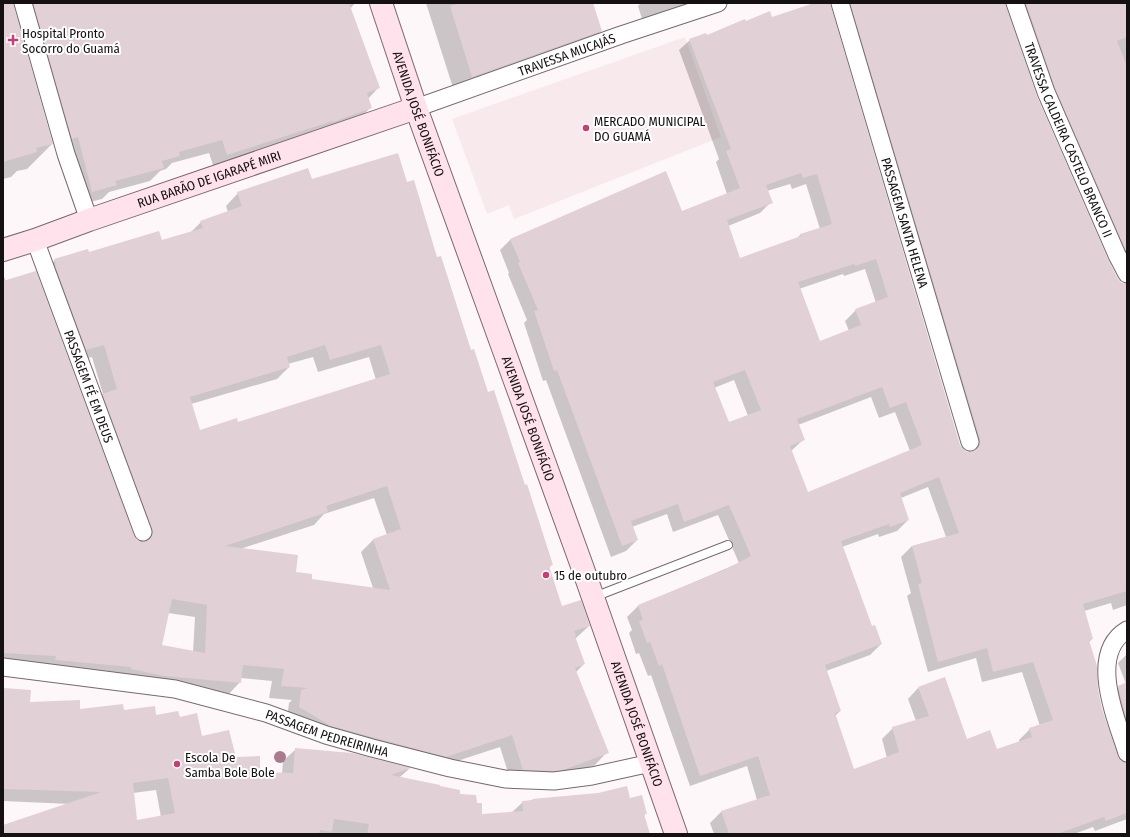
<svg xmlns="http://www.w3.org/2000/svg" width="1130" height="837" viewBox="0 0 1130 837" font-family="'Fira Sans Condensed',sans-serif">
	<rect width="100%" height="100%" fill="#fef7f9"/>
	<path fill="#f8e9ed" d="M 685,37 L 721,137 L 514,219 L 509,205 L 487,214 L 452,119 Z"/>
	<g fill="#0003" fill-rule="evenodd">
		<path d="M 3,3 L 11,3 L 52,144 L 27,169 L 17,171 L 11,177 L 3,179 Z"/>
		<path d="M 28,3 L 355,3 L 350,9 L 379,87 L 368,99 L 371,107 L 357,121 L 214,168 L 209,153 L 172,163 L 166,169 L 160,171 L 150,181 L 109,192 L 102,199 L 78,205 Z"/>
		<path d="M 426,3 L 592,3 L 601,31 L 583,48 L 455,94 Z"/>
		<path d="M 641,3 L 693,3 L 644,25 L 638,6 Z"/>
		<path d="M 817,3 L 829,3 L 959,445 L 962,450 L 969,453 L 839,11 L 836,6 L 832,4 L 833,3 L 1127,3 L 1127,605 L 1113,610 L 1111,603 L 1084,611 L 1092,639 L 1089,642 L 1101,709 L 1117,757 L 1120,761 L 1126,764 L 1108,698 L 1119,687 L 1126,684 L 1118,663 L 1127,654 L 1127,819 L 1095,831 L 1093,827 L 1074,834 L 714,834 L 710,823 L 721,812 L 757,800 L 747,766 L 690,786 L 651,675 L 648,676 L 639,653 L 636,654 L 629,633 L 632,630 L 627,617 L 638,606 L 739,563 L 718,515 L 673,532 L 667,514 L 632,527 L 637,540 L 626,551 L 611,557 L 546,380 L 543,381 L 524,323 L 527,320 L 508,274 L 509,273 L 500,250 L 511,239 L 681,212 L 727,194 L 716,162 L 719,159 L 679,50 L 690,40 L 706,36 L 745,22 L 772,18 ZM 1004,4 L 1011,7 L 1126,285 L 1121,283 L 1118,280 L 1107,259 L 1036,96 ZM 790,184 L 792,189 L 806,184 L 820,229 L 800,235 L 797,239 L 739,259 L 728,226 L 760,213 L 771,202 L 767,191 ZM 865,269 L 876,303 L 856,310 L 845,321 L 849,331 L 819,342 L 799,289 L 843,274 L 844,276 ZM 734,380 L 748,416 L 728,423 L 714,388 ZM 871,397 L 879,418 L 895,412 L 910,451 L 807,493 L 791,451 L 803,440 L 798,425 ZM 928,487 L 946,537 L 912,546 L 901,557 L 911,593 L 907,596 L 928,672 L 976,658 L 982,682 L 1022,672 L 1040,726 L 1030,729 L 1019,740 L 1019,743 L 997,751 L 966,740 L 918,688 L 908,699 L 916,721 L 893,728 L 882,739 L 887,758 L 853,770 L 835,716 L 840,711 L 826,671 L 870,655 L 881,644 L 872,627 L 842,547 L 878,534 L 879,537 L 897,531 L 908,520 L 901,498 Z"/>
		<path d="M 311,180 L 407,183 L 552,564 L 549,568 L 561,607 L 589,626 L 575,639 L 584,664 L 576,672 L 607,752 L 595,765 L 550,782 L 511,782 L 500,747 L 433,769 L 287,719 L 289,703 L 292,700 L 269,698 L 272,681 L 241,678 L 240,682 L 228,695 L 3,665 L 3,275 L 133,536 L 136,541 L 141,543 L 91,407 L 103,394 L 92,357 L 74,362 L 42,273 L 55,260 L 88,253 L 161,241 L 191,232 L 201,222 L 228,212 L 226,206 L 238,193 ZM 313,357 L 318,372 L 369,357 L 376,380 L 238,423 L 199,432 L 191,404 L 277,379 L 289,367 L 288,364 ZM 374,498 L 387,535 L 373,540 L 361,552 L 373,588 L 311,580 L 240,549 L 314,525 L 324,514 ZM 168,613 L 195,617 L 193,652 L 161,646 Z"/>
		<path d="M 5,689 L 29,703 L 79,711 L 123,711 L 179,719 L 201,738 L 260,773 L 282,774 L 283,761 L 296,749 L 409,769 L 400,777 L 439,787 L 458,794 L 481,815 L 511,813 L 523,802 L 533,800 L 629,800 L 646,813 L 644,816 L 649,834 L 3,834 L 3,826 L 70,804 L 3,801 L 3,690 ZM 156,790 L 161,817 L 136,821 L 133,793 Z"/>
	</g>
	<g fill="#e1d0d5" fill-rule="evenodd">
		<path d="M 3,3 L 13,3 L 53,144 L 36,148 L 37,152 L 3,162 Z"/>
		<path d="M 33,3 L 349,3 L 380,88 L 367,93 L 372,108 L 333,122 L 333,121 L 227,155 L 222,140 L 179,152 L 180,156 L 162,161 L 164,168 L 115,181 L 117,185 L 92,192 L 78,137 L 72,139 Z"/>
		<path d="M 460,3 L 593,3 L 602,31 L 472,77 L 450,6 Z"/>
		<path d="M 814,3 L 830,3 L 960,445 L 963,449 L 967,452 L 972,452 L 977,449 L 980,445 L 980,439 L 850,3 L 1005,3 L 1037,96 L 1108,259 L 1118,279 L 1122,283 L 1127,284 L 1127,591 L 1083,604 L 1093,639 L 1089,640 L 1097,666 L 1098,689 L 1102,709 L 1118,756 L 1121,761 L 1127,763 L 1127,813 L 1106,821 L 1104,817 L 1057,834 L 729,834 L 721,811 L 770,795 L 758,756 L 700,776 L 662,664 L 659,666 L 650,642 L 647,643 L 639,621 L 643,620 L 638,605 L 724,570 L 751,556 L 729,505 L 684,522 L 678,504 L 631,521 L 638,540 L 622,546 L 557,370 L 554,371 L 534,311 L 538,310 L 518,263 L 520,262 L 510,239 L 666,171 L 682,211 L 740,188 L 726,151 L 731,149 L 689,39 L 706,33 L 707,35 L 745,19 L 746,21 L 770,11 L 772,17 ZM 801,173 L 803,178 L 817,174 L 832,224 L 800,234 L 801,236 L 740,258 L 727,220 L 773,203 L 766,185 ZM 876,259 L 888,297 L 855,309 L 861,325 L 820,341 L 798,282 L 854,264 L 855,266 ZM 745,370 L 761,410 L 729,422 L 713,382 ZM 882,387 L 890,408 L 906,402 L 922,445 L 808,492 L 790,446 L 805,440 L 797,419 ZM 939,477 L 959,533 L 912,546 L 922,583 L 918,584 L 938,662 L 987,648 L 993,672 L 1033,662 L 1053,720 L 1029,728 L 1032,737 L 997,749 L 990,730 L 967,739 L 945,677 L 918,687 L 929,716 L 892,727 L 899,752 L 854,769 L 835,713 L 841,711 L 825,665 L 882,644 L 875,625 L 872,626 L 841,541 L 889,524 L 890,527 L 909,520 L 900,493 Z"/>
		<path d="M 1026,3 L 1127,3 L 1127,37 L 1117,41 L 1127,66 L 1127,253 L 1055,88 Z"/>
		<path d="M 398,153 L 407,182 L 414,180 L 437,257 L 441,256 L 471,350 L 474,349 L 488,392 L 494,390 L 525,485 L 527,484 L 553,565 L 549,566 L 562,606 L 581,600 L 590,626 L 574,631 L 576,635 L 575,636 L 585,664 L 575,668 L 609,753 L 563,770 L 554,771 L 523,770 L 512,735 L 446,757 L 331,726 L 299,707 L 301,690 L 308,688 L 281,686 L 284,669 L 243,665 L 241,683 L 164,676 L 131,669 L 131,667 L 55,660 L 56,656 L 3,653 L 3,281 L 36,271 L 134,535 L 137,540 L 141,542 L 146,541 L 151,538 L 153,533 L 152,529 L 102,394 L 117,389 L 104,345 L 86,350 L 55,265 L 56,264 L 54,259 L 88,249 L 89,252 L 159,231 L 162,240 L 203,228 L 200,221 L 242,206 L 237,192 L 308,168 L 312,179 ZM 325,345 L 330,360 L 381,345 L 390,374 L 238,422 L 237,418 L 200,430 L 190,397 L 290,367 L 287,357 ZM 387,486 L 401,529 L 373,539 L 390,590 L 312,579 L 312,574 L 296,572 L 298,555 L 225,546 L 328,512 L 326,506 ZM 172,599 L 207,605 L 205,653 L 162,645 Z"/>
		<path d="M 1127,682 L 1127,721 L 1118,686 Z"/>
		<path d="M 4,688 L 31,690 L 30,702 L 80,700 L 80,709 L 123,704 L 124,710 L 155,706 L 156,715 L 178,711 L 180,717 L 197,713 L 202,736 L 229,730 L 236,757 L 260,756 L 260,772 L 293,773 L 295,748 L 352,753 L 411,768 L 391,775 L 440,785 L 440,786 L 460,790 L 460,794 L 476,795 L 477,803 L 482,803 L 482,814 L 523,811 L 522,801 L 533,800 L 532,799 L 598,793 L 627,786 L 630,798 L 642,795 L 647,814 L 644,814 L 650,834 L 367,834 L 369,824 L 334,819 L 332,832 L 320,830 L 319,834 L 3,834 L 3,825 L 101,792 L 3,789 L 3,696 ZM 168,778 L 175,813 L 137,820 L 133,783 Z"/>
	</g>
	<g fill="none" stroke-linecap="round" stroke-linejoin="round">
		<defs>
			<path id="service" d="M 594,597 L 728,545"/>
			<g id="minor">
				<path d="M 23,3 L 66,154 L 89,220"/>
				<path id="s1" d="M 840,3 L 970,442"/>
				<path id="s2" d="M 1015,3 L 1046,92 L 1117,255 L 1127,274"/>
				<path id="s3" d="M 416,108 L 621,35 L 718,3"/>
				<path id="s4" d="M 35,240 L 143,532"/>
				<path d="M 1127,630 C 1087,654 1117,720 1127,753"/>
				<path id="s5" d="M 3,667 L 175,689 L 266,713 L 326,735 L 372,748 L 450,768 L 505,779 L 554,781 L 592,776 L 651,763"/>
			</g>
			<g id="secondary">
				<path id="s6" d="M 381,3 L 416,108 L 582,566 L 676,834"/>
				<path id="s7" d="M 3,250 L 35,240 L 89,220 L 416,108"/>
			</g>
		</defs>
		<use href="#service" stroke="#77696d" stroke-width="10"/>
		<use href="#minor" stroke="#77696d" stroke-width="19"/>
		<use href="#secondary" stroke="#77696d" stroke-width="24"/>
		<use href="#service" stroke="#fff" stroke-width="8"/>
		<use href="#minor" stroke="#fff" stroke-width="17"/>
		<use href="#secondary" stroke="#ffe2eb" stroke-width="22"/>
	</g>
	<circle fill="#a97b8e" cx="280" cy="757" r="6"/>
	<g fill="#c73d75" stroke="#fff" stroke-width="1.5">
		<path d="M11 34h4v4h4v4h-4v4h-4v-4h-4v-4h4z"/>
		<circle cx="586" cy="128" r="4"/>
		<circle cx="546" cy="575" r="4"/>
		<circle cx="177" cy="764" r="4"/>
	</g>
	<g text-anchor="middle" stroke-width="4" stroke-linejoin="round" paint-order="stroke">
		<g font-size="13" fill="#151011" stroke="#fff" text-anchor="start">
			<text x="22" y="38">Hospital Pronto<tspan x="22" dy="15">Socorro do Guamá</tspan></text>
			<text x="594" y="126">MERCADO MUNICIPAL<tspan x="594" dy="15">DO GUAMÁ</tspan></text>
			<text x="554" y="580">15 de outubro</text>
			<text x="185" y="762">Escola De<tspan x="185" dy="15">Samba Bole Bole</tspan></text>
		</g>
		<g font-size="13" fill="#151011" stroke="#fff">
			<text dy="5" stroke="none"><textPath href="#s3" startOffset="160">TRAVESSA MUCAJÁS</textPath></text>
			<text dy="5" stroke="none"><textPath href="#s6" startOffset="117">AVENIDA JOSÉ BONIFÁCIO</textPath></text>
			<text dy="5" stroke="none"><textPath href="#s2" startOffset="147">TRAVESSA CALDEIRA CASTELO BRANCO II</textPath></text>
			<text dy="5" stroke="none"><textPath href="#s7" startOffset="218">RUA BARÃO DE IGARAPÉ MIRI</textPath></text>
			<text dy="5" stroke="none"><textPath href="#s1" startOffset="229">PASSAGEM SANTA HELENA</textPath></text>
			<text dy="5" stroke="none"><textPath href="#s4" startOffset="156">PASSAGEM FÉ EM DEUS</textPath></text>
			<text dy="5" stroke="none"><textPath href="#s6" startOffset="441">AVENIDA JOSÉ BONIFÁCIO</textPath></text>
			<text dy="5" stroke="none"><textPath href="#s6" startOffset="765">AVENIDA JOSÉ BONIFÁCIO</textPath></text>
			<text dy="5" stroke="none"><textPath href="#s5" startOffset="332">PASSAGEM PEDREIRINHA</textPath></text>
		</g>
	</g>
	<rect width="1130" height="837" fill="none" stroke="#151011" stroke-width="8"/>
</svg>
